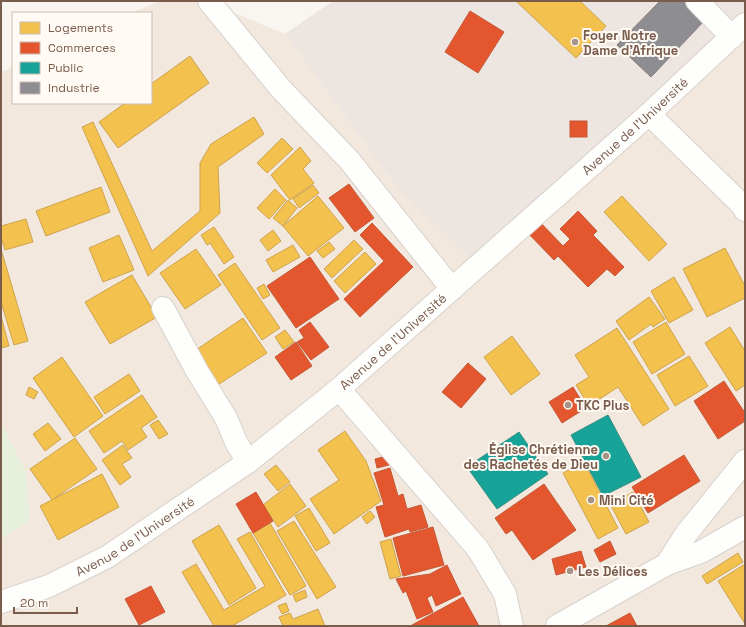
<svg xmlns="http://www.w3.org/2000/svg" width="746" height="627" viewBox="0 0 746 627" font-family="'Space Grotesk',sans-serif">
	<rect width="100%" height="100%" fill="#f9f5f0"/>
	<path fill="#f2e8de" d="M 159,1 L 205,1 L 285,34 L 393,182 L 745,24 L 745,626 L 1,626 L 1,72 L 13,67 L 13,103 L 151,103 L 151,13 L 132,13 Z"/>
	<path fill="#ede5e0" d="M 333,1 L 745,1 L 745,24 L 478,266 L 393,182 L 285,34 Z"/>
	<path fill="#e7f0db" d="M 1,423 L 26,471 L 30,521 L 1,539 Z"/>
	<g fill="#f2c14e" stroke="#cea34e">
		<path d="M 516,1 L 580,1 L 606,26 L 576,58 Z"/>
		<path d="M 190,56 L 209,83 L 118,148 L 99,122 L 125,103 L 151,103 L 151,84 Z"/>
		<path d="M 254,117 L 264,134 L 218,167 L 220,213 L 148,276 L 82,127 L 93,122 L 152,251 L 200,211 L 200,163 L 211,144 Z"/>
		<path d="M 282,138 L 293,149 L 267,173 L 257,163 Z"/>
		<path d="M 300,147 L 311,161 L 303,169 L 314,183 L 290,200 L 271,175 Z"/>
		<path d="M 313,185 L 319,193 L 299,208 L 293,199 Z"/>
		<path d="M 101,187 L 110,212 L 46,236 L 36,211 Z"/>
		<path d="M 275,189 L 286,200 L 269,219 L 257,208 Z"/>
		<path d="M 318,196 L 344,228 L 308,256 L 283,226 Z"/>
		<path d="M 622,196 L 667,244 L 649,261 L 604,212 Z"/>
		<path d="M 288,200 L 297,208 L 283,226 L 273,218 Z"/>
		<path d="M 26,219 L 33,242 L 5,250 L 1,237 L 1,226 Z"/>
		<path d="M 214,227 L 234,257 L 224,264 L 210,243 L 207,245 L 201,235 Z"/>
		<path d="M 273,230 L 281,241 L 268,251 L 260,240 Z"/>
		<path d="M 119,235 L 134,270 L 103,282 L 89,248 Z"/>
		<path d="M 354,240 L 363,249 L 332,278 L 324,269 Z"/>
		<path d="M 329,242 L 335,249 L 323,258 L 317,251 Z"/>
		<path d="M 293,245 L 300,257 L 273,272 L 266,260 Z"/>
		<path d="M 725,248 L 745,286 L 745,298 L 707,317 L 683,269 Z"/>
		<path d="M 1,249 L 28,341 L 14,345 L 1,302 Z"/>
		<path d="M 196,249 L 221,285 L 185,309 L 160,273 Z"/>
		<path d="M 365,252 L 376,264 L 345,293 L 334,281 Z"/>
		<path d="M 235,263 L 280,328 L 262,340 L 218,275 Z"/>
		<path d="M 132,275 L 157,317 L 110,344 L 85,302 Z"/>
		<path d="M 674,277 L 693,310 L 669,323 L 651,291 Z"/>
		<path d="M 264,284 L 270,295 L 263,299 L 257,288 Z"/>
		<path d="M 649,297 L 665,319 L 653,327 L 651,324 L 629,340 L 616,321 Z"/>
		<path d="M 1,316 L 9,346 L 1,348 Z"/>
		<path d="M 243,318 L 267,353 L 216,386 L 193,352 Z"/>
		<path d="M 666,322 L 685,354 L 652,374 L 633,342 Z"/>
		<path d="M 730,327 L 745,351 L 745,385 L 736,391 L 705,343 Z"/>
		<path d="M 617,328 L 669,409 L 643,426 L 618,387 L 589,406 L 576,385 L 589,377 L 575,355 Z"/>
		<path d="M 285,330 L 294,342 L 283,349 L 275,337 Z"/>
		<path d="M 512,336 L 540,374 L 511,395 L 484,357 Z"/>
		<path d="M 689,356 L 708,386 L 675,406 L 657,375 Z"/>
		<path d="M 62,357 L 103,416 L 74,437 L 33,378 Z"/>
		<path d="M 129,374 L 140,391 L 105,414 L 94,397 Z"/>
		<path d="M 29,387 L 38,392 L 34,399 L 26,395 Z"/>
		<path d="M 142,395 L 157,417 L 141,428 L 147,437 L 128,450 L 122,441 L 104,453 L 89,431 Z"/>
		<path d="M 158,420 L 168,434 L 159,439 L 150,425 Z"/>
		<path d="M 48,423 L 61,439 L 45,451 L 33,434 Z"/>
		<path d="M 345,431 L 366,461 L 381,501 L 334,534 L 310,499 L 339,480 L 318,450 Z"/>
		<path d="M 75,438 L 97,469 L 52,500 L 30,469 Z"/>
		<path d="M 123,445 L 132,458 L 122,464 L 131,477 L 120,485 L 102,460 Z"/>
		<path d="M 584,462 L 618,528 L 598,539 L 563,473 Z"/>
		<path d="M 276,465 L 290,482 L 278,491 L 264,474 Z"/>
		<path d="M 102,474 L 119,507 L 58,540 L 40,506 Z"/>
		<path d="M 290,484 L 306,506 L 278,527 L 263,505 Z"/>
		<path d="M 633,492 L 649,522 L 626,534 L 610,504 Z"/>
		<path d="M 309,508 L 330,543 L 316,551 L 295,516 Z"/>
		<path d="M 370,511 L 375,517 L 367,524 L 362,517 Z"/>
		<path d="M 294,521 L 336,587 L 317,599 L 277,531 Z"/>
		<path d="M 270,523 L 306,586 L 290,595 L 253,533 Z"/>
		<path d="M 219,525 L 256,588 L 229,605 L 192,541 Z"/>
		<path d="M 250,532 L 286,595 L 232,626 L 214,626 L 182,572 L 196,564 L 224,610 L 265,586 L 237,539 Z"/>
		<path d="M 391,539 L 401,576 L 390,579 L 380,542 Z"/>
		<path d="M 738,553 L 743,562 L 707,584 L 702,576 Z"/>
		<path d="M 745,564 L 745,624 L 718,581 Z"/>
		<path d="M 305,590 L 307,597 L 296,602 L 293,595 Z"/>
		<path d="M 286,603 L 289,611 L 282,614 L 278,606 Z"/>
		<path d="M 318,609 L 325,626 L 283,626 L 279,617 L 290,613 L 293,619 Z"/>
	</g>
	<g fill="#e4572e" stroke="#c45837">
		<path d="M 470,11 L 504,32 L 478,73 L 445,52 Z"/>
		<rect x="570" y="121" width="17" height="16"/>
		<path d="M 349,184 L 374,218 L 355,232 L 329,198 Z"/>
		<path d="M 578,211 L 597,231 L 593,235 L 624,267 L 615,276 L 607,269 L 588,287 L 558,256 L 554,260 L 525,230 L 537,219 L 563,246 L 570,239 L 560,229 Z"/>
		<path d="M 372,223 L 413,267 L 360,317 L 344,299 L 384,261 L 360,235 Z"/>
		<path d="M 310,257 L 339,299 L 296,328 L 267,286 Z"/>
		<path d="M 310,322 L 329,347 L 311,360 L 297,342 L 304,338 L 299,330 Z"/>
		<path d="M 296,342 L 312,366 L 291,380 L 275,357 Z"/>
		<path d="M 468,363 L 486,379 L 461,408 L 442,392 Z"/>
		<path d="M 724,381 L 745,413 L 745,421 L 718,439 L 694,401 Z"/>
		<path d="M 573,387 L 586,408 L 562,423 L 549,402 Z"/>
		<path d="M 684,455 L 700,481 L 648,513 L 632,487 Z"/>
		<path d="M 387,456 L 389,465 L 377,468 L 375,459 Z"/>
		<path d="M 390,468 L 398,496 L 403,494 L 407,509 L 421,505 L 428,527 L 410,532 L 409,529 L 385,537 L 376,507 L 384,505 L 374,473 Z"/>
		<path d="M 544,484 L 576,530 L 533,560 L 512,530 L 506,534 L 495,518 Z"/>
		<path d="M 256,492 L 273,521 L 253,533 L 236,504 Z"/>
		<path d="M 433,527 L 444,565 L 403,576 L 393,538 Z"/>
		<path d="M 610,541 L 616,554 L 600,562 L 594,550 Z"/>
		<path d="M 581,551 L 586,567 L 556,575 L 552,559 Z"/>
		<path d="M 447,565 L 461,594 L 436,606 L 432,595 L 427,598 L 433,612 L 417,619 L 406,591 L 403,593 L 396,579 L 430,574 Z"/>
		<path d="M 151,586 L 165,612 L 139,625 L 125,599 Z"/>
		<path d="M 463,597 L 479,626 L 413,626 L 412,625 Z"/>
		<path d="M 630,613 L 637,626 L 606,626 Z"/>
	</g>
	<g fill="#17a398" stroke="#358e82">
		<path d="M 608,415 L 641,477 L 603,496 L 571,435 Z"/>
		<path d="M 519,432 L 548,474 L 497,509 L 467,467 Z"/>
	</g>
	<path fill="#8d8d92" stroke="#877e7d" d="M 660,1 L 685,1 L 705,20 L 651,77 L 617,45 Z"/>
	<g fill="none" stroke-linecap="round" stroke-linejoin="round">
		<defs>
			<g id="street">
				<path d="M 209,1 L 281,89 L 349,160 L 452,289"/>
				<path d="M 697,1 L 732,37"/>
				<path d="M 649,114 L 742,205 L 745,210"/>
				<path d="M 163,308 L 197,371 L 226,418 L 236,442 L 248,462"/>
				<path d="M 339,389 L 478,549 L 505,594 L 512,626"/>
				<path d="M 667,564 L 701,552 L 745,527"/>
				<path d="M 557,626 L 667,564 L 686,534 L 745,461"/>
			</g>
			<g id="secondary">
				<path id="s1" d="M 1,602 L 49,586 L 107,557 L 248,462 L 339,389 L 649,114 L 745,24"/>
			</g>
		</defs>
		<use href="#street" stroke="#d7d1cb" stroke-width="24"/>
		<use href="#secondary" stroke="#d9d2cb" stroke-width="24"/>
		<use href="#street" stroke="#fefefd" stroke-width="22"/>
		<use href="#secondary" stroke="#fefefd" stroke-width="22"/>
	</g>
	<g fill="#a69286" stroke="#fffaf3" stroke-width="1.5">
		<circle cx="575" cy="42" r="4"/>
		<circle cx="568" cy="405" r="4"/>
		<circle cx="606" cy="456" r="4"/>
		<circle cx="591" cy="500" r="4"/>
		<circle cx="570" cy="571" r="4"/>
	</g>
	<g text-anchor="middle" stroke-width="4" stroke-linejoin="round" paint-order="stroke">
		<g font-size="13" font-weight="bold" fill="#7a5c4d" stroke="#fffaf3" text-anchor="start">
			<text x="583" y="40">Foyer Notre<tspan x="583" dy="15">Dame d'Afrique</tspan></text>
			<text x="576" y="410">TKC Plus</text>
			<text x="598" y="454" text-anchor="end">Église Chrétienne<tspan x="598" dy="15">des Rachetés de Dieu</tspan></text>
			<text x="599" y="505">Mini Cité</text>
			<text x="578" y="576">Les Délices</text>
		</g>
		<g font-size="13" fill="#7a5c4d" stroke="#fffaf3">
			<text dy="5" stroke="none"><textPath href="#s1" startOffset="798">Avenue de l'Université</textPath></text>
			<text dy="5" stroke="none"><textPath href="#s1" startOffset="474">Avenue de l'Université</textPath></text>
			<text dy="5" stroke="none"><textPath href="#s1" startOffset="150">Avenue de l'Université</textPath></text>
		</g>
	</g>
	<rect width="746" height="627" fill="none" stroke="#7a5c4d" stroke-width="4"/>
	<rect x="12" y="12" width="140" height="92" fill="#fffaf3" stroke="#cabbb1"/>
	<rect x="20" y="22" width="20" height="12" fill="#f2c14e" stroke="#cabbb1"/>
	<text x="48" y="32" font-size="12" fill="#7a5c4d">Logements</text>
	<rect x="20" y="42" width="20" height="12" fill="#e4572e" stroke="#cabbb1"/>
	<text x="48" y="52" font-size="12" fill="#7a5c4d">Commerces</text>
	<rect x="20" y="62" width="20" height="12" fill="#17a398" stroke="#cabbb1"/>
	<text x="48" y="72" font-size="12" fill="#7a5c4d">Public</text>
	<rect x="20" y="82" width="20" height="12" fill="#8d8d92" stroke="#cabbb1"/>
	<text x="48" y="92" font-size="12" fill="#7a5c4d">Industrie</text>
	<path d="M14 607v6h63v-6" fill="none" stroke="#7a5c4d" stroke-width="2"/>
	<text x="20" y="607" font-size="12" fill="#7a5c4d" stroke="#fffaf3" stroke-width="3" paint-order="stroke">20 m</text>
</svg>
